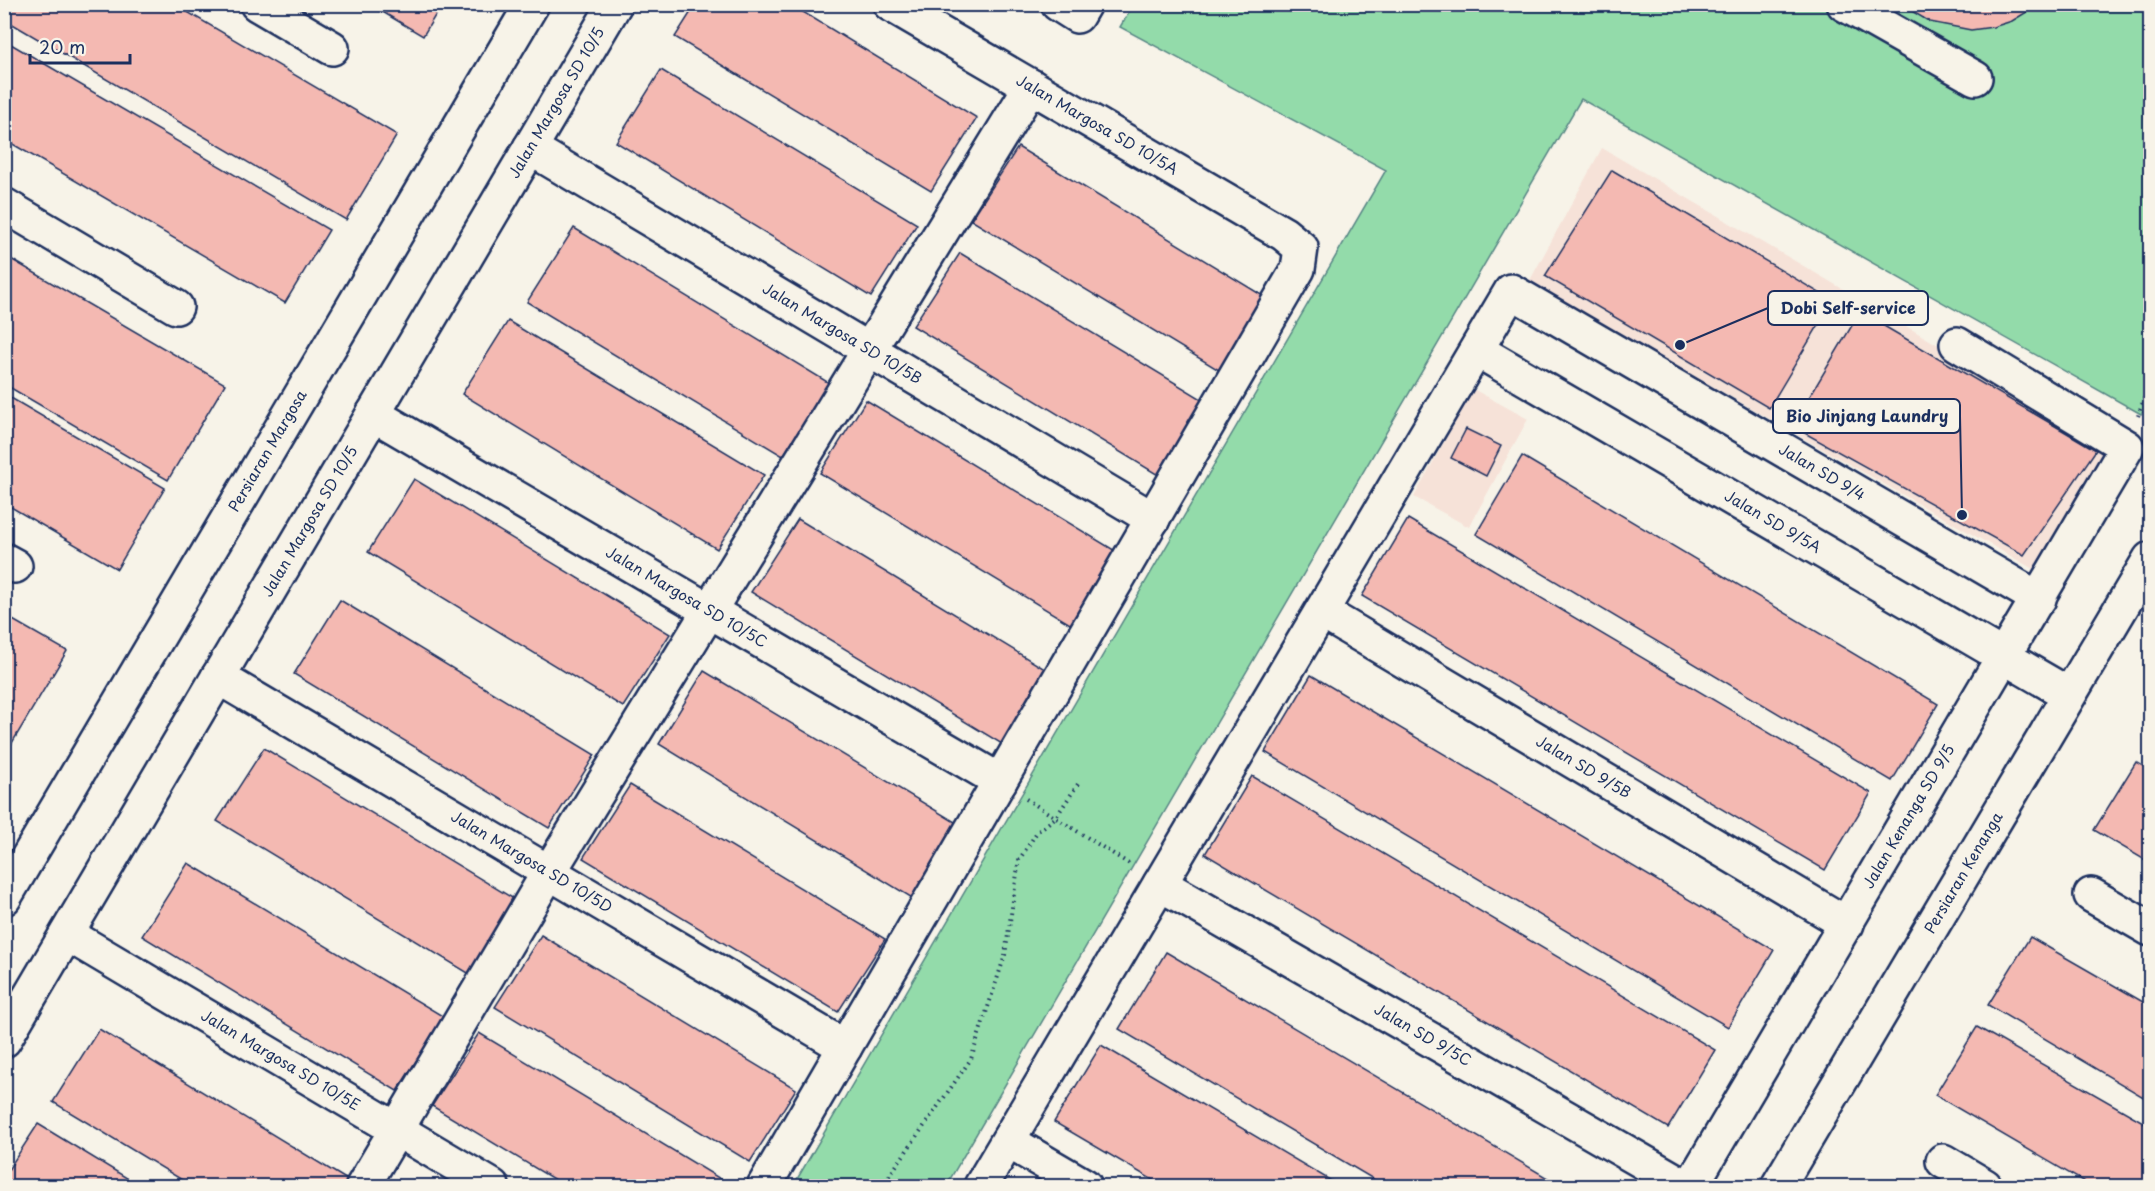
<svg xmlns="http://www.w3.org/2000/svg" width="2155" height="1191" viewBox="0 0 2155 1191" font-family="'Playpen Sans',sans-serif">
	<rect width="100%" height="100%" fill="#f7f3e8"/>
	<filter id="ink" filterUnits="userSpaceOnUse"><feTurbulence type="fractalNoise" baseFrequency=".0167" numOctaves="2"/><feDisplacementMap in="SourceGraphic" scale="12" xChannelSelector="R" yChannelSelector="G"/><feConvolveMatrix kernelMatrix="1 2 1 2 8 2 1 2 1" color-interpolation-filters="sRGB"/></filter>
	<g filter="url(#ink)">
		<g fill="#f6e2d8">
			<path d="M 1602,148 L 2112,447 L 2035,570 L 1529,282 Z"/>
			<path d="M 1473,389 L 1528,419 L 1469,527 L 1414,497 Z"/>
		</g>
		<path fill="#93dbaa" stroke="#578584" stroke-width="1.5" d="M 1133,5 L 2150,5 L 2150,405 L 2141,414 L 1581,99 L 946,1186 L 793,1186 L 1386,170 L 1120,27 Z"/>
		<g fill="#f4b9b2" stroke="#1b2f5e" stroke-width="1.5">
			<path d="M 4,4 L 174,4 L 397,135 L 346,220 L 4,19 Z"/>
			<path d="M 369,4 L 442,4 L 423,36 Z"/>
			<path d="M 696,4 L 790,4 L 977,118 L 931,191 L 675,37 Z"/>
			<path d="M 1900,4 L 2040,4 L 2012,21 L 1993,27 L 1971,30 L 1930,22 Z"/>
			<path d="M 4,40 L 329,230 L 285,303 L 4,139 Z"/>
			<path d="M 661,70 L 917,224 L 871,297 L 616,142 Z"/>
			<path d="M 1018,147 L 1273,302 L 1227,375 L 971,220 Z"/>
			<path d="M 1612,170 L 1833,301 L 1769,408 L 1545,276 Z"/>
			<path d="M 574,228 L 829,383 L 783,456 L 527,302 Z"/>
			<path d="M 960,253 L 1215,407 L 1168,481 L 913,326 Z"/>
			<path d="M 4,255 L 225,384 L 168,480 L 4,384 Z"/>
			<path d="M 1860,312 L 2096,450 L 2024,555 L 1792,426 Z"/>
			<path d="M 508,321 L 764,475 L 717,549 L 462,394 Z"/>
			<path d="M 4,394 L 165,488 L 117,569 L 4,503 Z"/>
			<path d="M 866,400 L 1122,555 L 1075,627 L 820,473 Z"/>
			<path d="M 1466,429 L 1501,446 L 1486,476 L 1451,458 Z"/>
			<path d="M 1522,456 L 1938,704 L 1892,781 L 1476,534 Z"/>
			<path d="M 414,479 L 670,634 L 623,707 L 368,552 Z"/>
			<path d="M 798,519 L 1053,674 L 1007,747 L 751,592 Z"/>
			<path d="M 1408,519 L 1871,793 L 1825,870 L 1362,596 Z"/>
			<path d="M 340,600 L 595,755 L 549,828 L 294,674 Z"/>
			<path d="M 4,615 L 67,651 L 12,743 L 4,738 Z"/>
			<path d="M 704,671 L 960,825 L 914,899 L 659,744 Z"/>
			<path d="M 1311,675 L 1774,950 L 1728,1027 L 1265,752 Z"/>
			<path d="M 264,748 L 519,902 L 473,976 L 217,821 Z"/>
			<path d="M 2136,762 L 2150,770 L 2150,863 L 2094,830 Z"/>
			<path d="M 1252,776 L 1715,1050 L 1668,1128 L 1205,854 Z"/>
			<path d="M 630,785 L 885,939 L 838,1012 L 583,858 Z"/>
			<path d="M 188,863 L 444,1017 L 397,1091 L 142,936 Z"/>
			<path d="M 541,935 L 796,1089 L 750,1162 L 495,1007 Z"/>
			<path d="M 2030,937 L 2150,1006 L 2150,1101 L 1988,1005 Z"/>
			<path d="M 1166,952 L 1561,1186 L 1385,1186 L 1119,1029 Z"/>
			<path d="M 1977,1027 L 2150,1126 L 2150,1186 L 2091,1186 L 1935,1095 Z"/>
			<path d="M 99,1029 L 354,1184 L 352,1186 L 192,1186 L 53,1102 Z"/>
			<path d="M 479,1033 L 732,1186 L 565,1186 L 432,1106 Z"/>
			<path d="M 1101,1045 L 1340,1186 L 1163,1186 L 1054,1122 Z"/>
			<path d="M 38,1124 L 140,1186 L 4,1186 L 4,1176 Z"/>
		</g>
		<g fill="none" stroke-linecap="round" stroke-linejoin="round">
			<defs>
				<g id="minor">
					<path d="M 257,4 L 332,48"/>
					<path d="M 1058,4 L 1077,16 L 1084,4"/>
					<path d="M 1844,4 L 1975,78"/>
					<path id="s1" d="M 530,148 L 1153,519"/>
					<path d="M 4,205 L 176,307"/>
					<path id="s2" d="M 1477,350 L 2068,694"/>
					<path id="s3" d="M 373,414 L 1000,781"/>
					<path d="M 4,560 L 15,566"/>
					<path id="s4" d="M 1322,612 L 1847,924"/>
					<path id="s5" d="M 218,677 L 845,1047"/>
					<path id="s6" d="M 1160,884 L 1685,1186"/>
					<path d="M 2091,895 L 2150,929"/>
					<path id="s7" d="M 4,898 L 532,4"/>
					<path id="s8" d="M 67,934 L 492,1186"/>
					<path id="s9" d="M 4,1040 L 615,4"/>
					<path d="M 1008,1141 L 1085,1186"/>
					<path d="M 1943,1161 L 1985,1186"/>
					<path d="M 363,1186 L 549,872 L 1031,86"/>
					<path d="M 764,1186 L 1298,269 L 1301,248 L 1284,234 L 890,4"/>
					<path id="s10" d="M 981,1186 L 1511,291 L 2039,599"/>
					<path id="s11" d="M 1691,1186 L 2127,447 L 1957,344"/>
					<path id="s12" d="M 1778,1186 L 2150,559"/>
				</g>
			</defs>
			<use href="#minor" stroke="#1b2f5e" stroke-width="38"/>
			<g stroke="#1b2f5e" stroke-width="4" stroke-dasharray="1.5 4.5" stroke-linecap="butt">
				<path d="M 2138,416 L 2150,382"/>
				<path d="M 1026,799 L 1131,865"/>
				<path d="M 882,1186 L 971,1059 L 1005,955 L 1019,860 L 1037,832 L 1056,817 L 1080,781"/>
			</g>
			<use href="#minor" stroke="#f7f3e8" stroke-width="33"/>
		</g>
	</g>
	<g text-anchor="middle" stroke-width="4.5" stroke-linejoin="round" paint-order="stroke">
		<g font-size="15" fill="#1b2f5e" stroke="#f7f3e8">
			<text dy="5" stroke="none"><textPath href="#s9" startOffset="1088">Jalan Margosa SD 10/5</textPath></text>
			<text transform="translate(1097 125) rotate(30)" y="5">Jalan Margosa SD 10/5A</text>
			<text dy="5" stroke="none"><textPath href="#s1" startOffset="363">Jalan Margosa SD 10/5B</textPath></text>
			<text dy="5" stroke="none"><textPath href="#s7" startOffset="519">Persiaran Margosa</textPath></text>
			<text dy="5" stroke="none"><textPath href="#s10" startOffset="1400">Jalan SD 9/4</textPath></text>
			<text dy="5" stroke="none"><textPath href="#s9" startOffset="602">Jalan Margosa SD 10/5</textPath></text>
			<text dy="5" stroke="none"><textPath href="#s2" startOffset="342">Jalan SD 9/5A</textPath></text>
			<text dy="5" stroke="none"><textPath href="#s3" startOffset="363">Jalan Margosa SD 10/5C</textPath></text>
			<text dy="5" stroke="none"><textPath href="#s4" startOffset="304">Jalan SD 9/5B</textPath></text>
			<text dy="5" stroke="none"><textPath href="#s11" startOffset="429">Jalan Kenanga SD 9/5</textPath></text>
			<text dy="5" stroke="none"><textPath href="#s5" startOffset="364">Jalan Margosa SD 10/5D</textPath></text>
			<text dy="5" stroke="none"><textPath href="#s12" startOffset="364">Persiaran Kenanga</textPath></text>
			<text dy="5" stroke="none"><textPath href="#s6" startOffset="303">Jalan SD 9/5C</textPath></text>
			<text dy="5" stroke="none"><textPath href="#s8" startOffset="248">Jalan Margosa SD 10/5E</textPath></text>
		</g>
	</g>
	<path fill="none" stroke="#1b2f5e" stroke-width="2" d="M1680 345L1768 308M1962 515L1960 416"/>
	<g fill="#1b2f5e" stroke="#f7f3e8" stroke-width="2">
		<circle cx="1680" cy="345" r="6"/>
		<circle cx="1962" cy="515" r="6"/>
	</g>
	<g fill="#f7f3e8" stroke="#1b2f5e" stroke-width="2">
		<rect x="1768" y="291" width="160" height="34" rx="6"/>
		<rect x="1773" y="399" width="187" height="34" rx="6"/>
	</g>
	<g font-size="16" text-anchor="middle" font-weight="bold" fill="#1b2f5e">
		<text x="1848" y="314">Dobi Self-service</text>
		<text x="1867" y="422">Bio Jinjang Laundry</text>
	</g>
	<rect width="2155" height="1191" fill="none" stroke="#f7f3e8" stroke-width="24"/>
	<rect x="12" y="12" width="2131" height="1167" fill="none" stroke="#1b2f5e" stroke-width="2" filter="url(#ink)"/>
	<path d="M30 54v9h100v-9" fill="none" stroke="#1b2f5e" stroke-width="3"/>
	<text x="39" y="54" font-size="18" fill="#1b2f5e" stroke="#f7f3e8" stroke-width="4.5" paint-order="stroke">20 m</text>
</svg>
